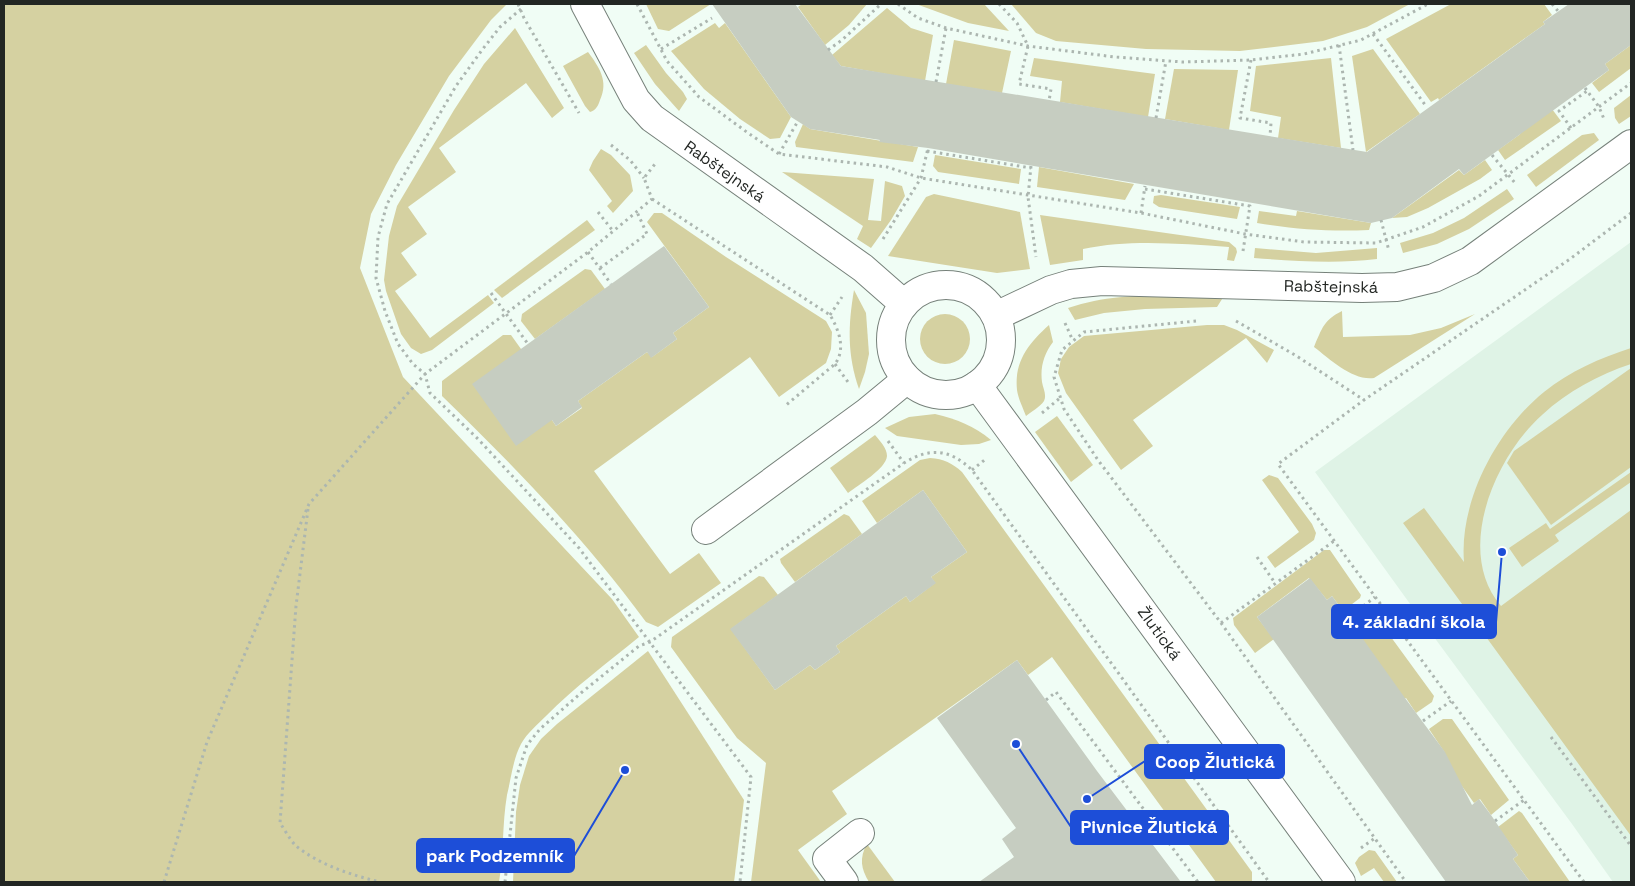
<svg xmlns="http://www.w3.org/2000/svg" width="1635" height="886" viewBox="0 0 1635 886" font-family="'Space Grotesk',sans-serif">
	<rect width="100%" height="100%" fill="#f0fdf5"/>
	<path fill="#dff3e6" d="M 1631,242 L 1631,882 L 1613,882 L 1572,824 L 1431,633 L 1315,472 Z"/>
	<g fill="#d5d1a1">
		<path d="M 4,4 L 507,4 L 491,20 L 449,76 L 396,165 L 371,214 L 360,268 L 403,377 L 612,599 L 639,637 C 607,663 575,687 546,716 C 538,724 527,733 521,744 C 513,759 511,779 507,795 C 502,824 504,854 499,882 L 4,882 Z"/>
		<path d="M 646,4 L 711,4 L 669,31 L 658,29 Z"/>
		<path d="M 802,4 L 867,4 L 849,25 L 825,45 L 798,7 Z"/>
		<path d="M 916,4 L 984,4 L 1009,31 L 968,23 Z"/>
		<path d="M 1011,4 L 1410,4 L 1367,27 L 1323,41 L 1240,51 L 1146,49 L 1056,41 L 1036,33 Z"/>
		<path d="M 1451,4 L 1544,4 L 1552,15 L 1543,22 L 1545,24 L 1439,100 L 1438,98 L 1431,102 L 1386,39 Z"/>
		<path d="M 887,8 L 911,28 L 933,35 L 925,81 L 841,66 L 832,55 Z"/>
		<path d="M 715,23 L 719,28 L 725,23 L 791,117 L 780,138 L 770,139 L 740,119 L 704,89 L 671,51 Z"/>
		<path d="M 515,28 L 564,108 L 552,118 L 526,83 L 439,148 L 456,172 L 408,207 L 427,234 L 401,253 L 417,275 L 395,291 L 430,338 L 488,295 L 494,303 L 432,350 L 421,354 L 411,348 L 401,334 L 386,291 L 384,280 L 389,236 L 397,206 L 454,110 L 484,64 Z"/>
		<path d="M 954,40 L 1011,51 L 1002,93 L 946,84 Z"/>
		<path d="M 646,45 L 666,73 L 683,92 L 687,99 L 679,111 L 655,84 L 634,53 Z"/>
		<path d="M 1631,45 L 1631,68 L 1599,92 L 1592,83 L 1609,70 L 1605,64 Z"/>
		<path d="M 1373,49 L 1420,114 L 1366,152 L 1352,56 Z"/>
		<path d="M 588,52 C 599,67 609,81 600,100 C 598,106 596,110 590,112 L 585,106 L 563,66 Z"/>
		<path d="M 1034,58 L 1155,74 L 1148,117 L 1060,102 L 1062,81 L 1030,76 Z"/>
		<path d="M 1331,58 L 1341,148 L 1278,138 L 1281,117 L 1250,111 L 1256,66 Z"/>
		<path d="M 1174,69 L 1238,70 L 1229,130 L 1165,119 Z"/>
		<path d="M 1631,95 L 1631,116 L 1619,124 L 1615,118 L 1614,108 Z"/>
		<path d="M 1549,105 L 1561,121 L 1505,160 L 1498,150 L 1519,135 Z"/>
		<path d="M 803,124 L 810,129 L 918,147 L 913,162 L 796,147 L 795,142 Z"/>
		<path d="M 1594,133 L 1599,140 L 1536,187 L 1527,175 L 1582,135 Z"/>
		<path d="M 601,149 L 611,155 L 630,175 L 633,191 L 613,213 L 607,206 L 612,201 L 589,170 L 593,161 Z"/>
		<path d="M 935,155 L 1021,169 L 1019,184 L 938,172 L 933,166 Z"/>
		<path d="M 1485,160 L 1492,170 L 1480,179 L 1428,208 L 1407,217 L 1392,218 L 1459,170 L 1464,175 Z"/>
		<path d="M 1039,167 L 1134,184 L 1125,200 L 1037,187 Z"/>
		<path d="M 782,172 L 874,179 L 868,220 L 881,221 L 885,181 L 902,186 L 905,196 L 891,220 L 871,248 L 857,239 L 863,226 Z"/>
		<path d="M 1507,189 L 1514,199 L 1469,229 L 1437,244 L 1403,253 L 1400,243 L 1433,233 L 1464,218 Z"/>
		<path d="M 934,194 L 1020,212 L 1030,269 L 997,273 L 888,256 L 926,197 Z"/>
		<path d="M 1161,195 L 1240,207 L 1237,219 L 1159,207 L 1153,203 L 1154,196 Z"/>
		<path d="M 1259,211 L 1296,216 L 1297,211 L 1371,223 L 1369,230 C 1329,232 1296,229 1257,223 Z"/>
		<path d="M 654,213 L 662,213 L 726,257 L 826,321 L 832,332 L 831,349 L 826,363 L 779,397 L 750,357 L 594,471 L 670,574 L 699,553 L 721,583 L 658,627 L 646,622 C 586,540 515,467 442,396 L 442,381 L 503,335 L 511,335 L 521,349 L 552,420 L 556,426 L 582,408 L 578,401 L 647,352 L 652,357 L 677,339 L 673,333 L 709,307 L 647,222 Z"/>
		<path d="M 1040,215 L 1229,242 L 1236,248 L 1237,252 L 1234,261 L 1227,260 L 1229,247 C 1181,244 1131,239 1083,249 L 1083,260 L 1050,265 Z"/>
		<path d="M 587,220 L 595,230 L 502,298 L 494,290 Z"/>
		<path d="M 1255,248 L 1316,253 L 1377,248 L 1377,259 C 1335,264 1295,261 1254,258 Z"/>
		<path d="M 585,269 L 591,270 L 605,289 L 535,339 L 521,321 L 522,314 Z"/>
		<path d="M 854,290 L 866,313 L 869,354 L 865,372 L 859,389 C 847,355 848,325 854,290 Z"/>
		<path d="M 1172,294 L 1224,296 L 1217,307 L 1145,309 L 1104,313 L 1075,320 L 1068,308 C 1104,296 1134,296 1172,294 Z"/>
		<path d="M 1342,311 L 1343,337 L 1410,335 L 1441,328 L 1475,314 L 1374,378 C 1353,381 1331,360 1314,347 C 1322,328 1324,320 1342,311 Z"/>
		<circle cx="945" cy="339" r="25"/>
		<path d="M 1049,325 L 1053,342 C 1044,354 1040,367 1042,382 C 1043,388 1047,395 1044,401 C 1040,407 1031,412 1026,416 C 1023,408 1018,398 1017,390 C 1014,361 1029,343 1049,325 Z"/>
		<path d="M 1207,325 L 1224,325 L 1237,330 L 1274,350 L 1267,363 L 1246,338 L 1133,420 L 1153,446 L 1121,470 L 1066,393 L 1058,373 L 1061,359 L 1069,347 L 1084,336 Z"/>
		<path d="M 1631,348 L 1631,364 C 1598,375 1568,391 1542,415 C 1495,457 1454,551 1501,606 L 1631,510 L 1631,836 L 1403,523 L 1424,508 L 1464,562 C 1459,501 1497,430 1544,392 C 1570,371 1600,358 1631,348 Z"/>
		<path d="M 1631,368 L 1631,467 L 1551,525 L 1507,463 L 1514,451 Z"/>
		<path d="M 935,414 C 957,419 974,426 991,440 L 979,444 L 961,445 L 897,436 L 885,428 L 909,417 Z"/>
		<path d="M 1057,416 L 1093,465 L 1071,482 L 1035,432 Z"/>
		<path d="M 875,435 C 880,441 887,448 887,456 C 886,469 858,485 848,493 L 830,468 Z"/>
		<path d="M 930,458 C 944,459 952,463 962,472 L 1252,872 L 1252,882 L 1216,882 L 1052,657 L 1028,675 L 1017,660 L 832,791 L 847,814 L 798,850 L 821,882 L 751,882 L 766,763 L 737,738 L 671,647 L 672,637 L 759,576 L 764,577 L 778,595 L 731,629 L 775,690 L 810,665 L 815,670 L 840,652 L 836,646 L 906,596 L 910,602 L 935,583 L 931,577 L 967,552 L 923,490 L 877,523 L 862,501 L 920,460 Z"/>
		<path d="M 1631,472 L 1631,482 L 1555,535 L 1559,541 L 1522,567 L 1509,548 L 1546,523 L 1550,529 Z"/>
		<path d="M 1269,475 L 1278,478 L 1312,524 L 1316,533 L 1314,540 L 1275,568 L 1267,557 L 1299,532 L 1262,480 Z"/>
		<path d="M 844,514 L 849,516 L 862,534 L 795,582 L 781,563 L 780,559 Z"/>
		<path d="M 1324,550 L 1330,550 L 1361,595 L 1360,598 L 1343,611 L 1332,596 L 1327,600 L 1309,578 L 1257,617 L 1274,639 L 1255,653 L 1234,625 L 1233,618 Z"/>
		<path d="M 1369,607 L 1434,696 L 1432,702 L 1416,713 L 1406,698 L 1399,702 L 1349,620 L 1365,608 Z"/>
		<path d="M 648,651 L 744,800 L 734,882 L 513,882 L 516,812 L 520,785 L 529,756 L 541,739 L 557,724 Z"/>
		<path d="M 1443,719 L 1452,719 L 1509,800 L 1491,815 L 1480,799 L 1474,803 L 1441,757 L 1445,753 L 1429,729 Z"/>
		<path d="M 1519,811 L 1522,813 L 1570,882 L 1530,882 L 1513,859 L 1518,855 L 1498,827 Z"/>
		<path d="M 867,844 L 895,882 L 869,882 C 861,869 859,858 867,844 Z"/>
		<path d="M 1369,850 L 1375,851 L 1397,882 L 1384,882 L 1374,868 L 1361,876 L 1355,863 L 1359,857 Z"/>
	</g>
	<g fill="#c6cdc1">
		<path d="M 712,4 L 795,4 L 841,66 L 1367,152 L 1545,24 L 1543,22 L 1569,4 L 1631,4 L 1631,45 L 1605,64 L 1609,70 L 1464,175 L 1459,169 L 1392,218 L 1371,223 L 928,148 L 879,142 L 880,140 L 810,129 L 791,117 Z"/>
		<path d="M 664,246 L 709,307 L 673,333 L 677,339 L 651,358 L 647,352 L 578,401 L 582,407 L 556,426 L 552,420 L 516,446 L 472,384 Z"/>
		<path d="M 923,490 L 967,552 L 931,577 L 936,583 L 910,602 L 906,596 L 836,646 L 840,652 L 815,670 L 810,665 L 775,690 L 730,629 Z"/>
		<path d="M 1310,578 L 1327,600 L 1332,596 L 1343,611 L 1405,698 L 1445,752 L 1472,805 L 1479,799 L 1491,815 L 1518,855 L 1513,859 L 1530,882 L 1446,882 L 1257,617 Z"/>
		<path d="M 1017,660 L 1097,771 L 1181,882 L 979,882 L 1014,857 L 1002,839 L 1016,828 L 937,718 Z"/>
	</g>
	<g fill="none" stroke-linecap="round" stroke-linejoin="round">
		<defs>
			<g id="minor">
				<path d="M 585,4 L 636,100 L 652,118 L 863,268 L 904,304"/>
				<circle cx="946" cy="340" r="55"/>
				<path d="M 996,316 L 1051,290 L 1071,284 L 1102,281 L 1362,288 L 1397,287 L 1434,278 L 1470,261 L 1631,144"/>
				<path d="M 977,385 L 1341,882"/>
				<path d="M 706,530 L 867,412 L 907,379"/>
				<path d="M 844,882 L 827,859 L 860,833"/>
			</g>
		</defs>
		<use href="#minor" stroke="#76817a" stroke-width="30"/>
		<g stroke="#acb6b0" stroke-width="3" stroke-dasharray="2.5 4" stroke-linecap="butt">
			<path d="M 518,4 L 524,18 L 579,113"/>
			<path d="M 637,4 L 667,61 L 699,97 L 748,133 L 779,154 L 887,167 L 921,178 L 1141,213 L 1245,234 L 1304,242 L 1376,243 L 1423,227 L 1479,196 L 1631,83"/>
			<path d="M 898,4 L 918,18 L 946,28 L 1028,46 L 1115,57 L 1183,62 L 1251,60 L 1304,54 L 1361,40 L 1428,4"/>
			<path d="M 999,4 L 1017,23 L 1028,46 L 1019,84 L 1051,89 L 1049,101"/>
			<path d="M 1552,4 L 1558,11"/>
			<path d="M 521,9 L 500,27 L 482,50 L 456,86 L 387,204 L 378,237 L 376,278 L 385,311 L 398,344 L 413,364 L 425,374 L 430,393 L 478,439 L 579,548 L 751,777 L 740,882"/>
			<path d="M 1373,34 L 1426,106"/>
			<path d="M 1339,45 L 1353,150"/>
			<path d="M 661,49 L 712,18"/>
			<path d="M 828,50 L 842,40 L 881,4"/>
			<path d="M 1251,60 L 1240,118 L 1271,123 L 1270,136"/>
			<path d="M 936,82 L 946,28"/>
			<path d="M 1585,88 L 1599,107 L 1604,119"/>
			<path d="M 1156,118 L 1166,61"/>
			<path d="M 1571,128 L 1559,111 L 1587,91"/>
			<path d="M 611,145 L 630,160 L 644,178"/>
			<path d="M 927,151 L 1031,168"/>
			<path d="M 779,154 L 798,121"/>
			<path d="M 1492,155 L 1515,183"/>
			<path d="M 1031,166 L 1028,197 L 1036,257"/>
			<path d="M 1145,189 L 1250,206 L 1243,251"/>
			<path d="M 652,199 L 830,315 C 839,330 846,349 835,364 L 785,406"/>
			<path d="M 598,212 L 613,231"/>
			<path d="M 1141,213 L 1145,186"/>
			<path d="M 1381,220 L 1389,251"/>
			<path d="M 883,239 L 921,178 L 928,148"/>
			<path d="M 588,252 L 611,284"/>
			<path d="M 600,268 L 647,234 L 637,212"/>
			<path d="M 491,293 L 528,344"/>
			<path d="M 830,315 L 842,297"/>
			<path d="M 1196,321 L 1084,332 L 1062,350 L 1054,377 L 1064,409 L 1098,460 L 1221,623 L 1406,882"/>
			<path d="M 1236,321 L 1295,355 L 1364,400"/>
			<path d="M 1065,323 L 1073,341"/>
			<path d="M 835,364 L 848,382"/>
			<path d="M 1042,413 L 1060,398"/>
			<path d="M 888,441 L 904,463"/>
			<path d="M 972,470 L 987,458"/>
			<path d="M 308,509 L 296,606 L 280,823 C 285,830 290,840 296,846 C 320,865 351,875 380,882"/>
			<path d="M 1257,557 L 1275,583"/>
			<path d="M 1348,618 L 1375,597"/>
			<path d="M 1221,623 L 1334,541"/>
			<path d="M 1046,700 L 1056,692 L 1198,882"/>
			<path d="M 1423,721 L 1451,701"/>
			<path d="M 1551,737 L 1631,846"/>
			<path d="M 1495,821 L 1524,800"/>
			<path d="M 1361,848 L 1375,838"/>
			<path d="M 164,882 L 207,742 L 309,504 L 425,374 L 588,252 L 652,199 L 644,178 L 655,164"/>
			<path d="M 505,882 L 516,778 L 527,745 L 540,729 L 581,693 L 639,646 L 650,642 L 904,463 C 930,447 950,449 972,470 L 1269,882"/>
			<path d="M 1584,882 L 1278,464 L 1364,400 L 1570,259 L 1631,213"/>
		</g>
		<use href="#minor" stroke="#fff" stroke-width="28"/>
	</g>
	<g text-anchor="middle" stroke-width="5" stroke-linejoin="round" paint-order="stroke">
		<g font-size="16" fill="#222623" stroke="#fff">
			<text transform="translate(725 171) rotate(35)" y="6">Rabštejnská</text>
			<text transform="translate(1331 286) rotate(1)" y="6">Rabštejnská</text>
			<text transform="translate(1160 633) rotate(54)" y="6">Žlutická</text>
		</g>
	</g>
	<path fill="none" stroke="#1d4ed8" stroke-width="2" d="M1502 552L1496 622M1087 799L1145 761M1016 744L1071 827M625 770L574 856"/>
	<g fill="#1d4ed8" stroke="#fff" stroke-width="2">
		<circle cx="1502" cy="552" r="5"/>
		<circle cx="1087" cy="799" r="5"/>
		<circle cx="1016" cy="744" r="5"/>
		<circle cx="625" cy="770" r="5"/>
	</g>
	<g fill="#1d4ed8" stroke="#1d4ed8" stroke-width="2">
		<rect x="1332" y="605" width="164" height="33" rx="5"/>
		<rect x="1145" y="745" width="139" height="33" rx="5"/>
		<rect x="1071" y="811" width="157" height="33" rx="5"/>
		<rect x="417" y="839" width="157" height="33" rx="5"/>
	</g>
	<g font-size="18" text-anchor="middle" font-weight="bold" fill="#fff">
		<text x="1414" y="628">4. základní škola</text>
		<text x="1215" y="768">Coop Žlutická</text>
		<text x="1149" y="833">Pivnice Žlutická</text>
		<text x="495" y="862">park Podzemník</text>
	</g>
	<rect width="1635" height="886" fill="none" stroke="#222623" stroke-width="10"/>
</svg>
